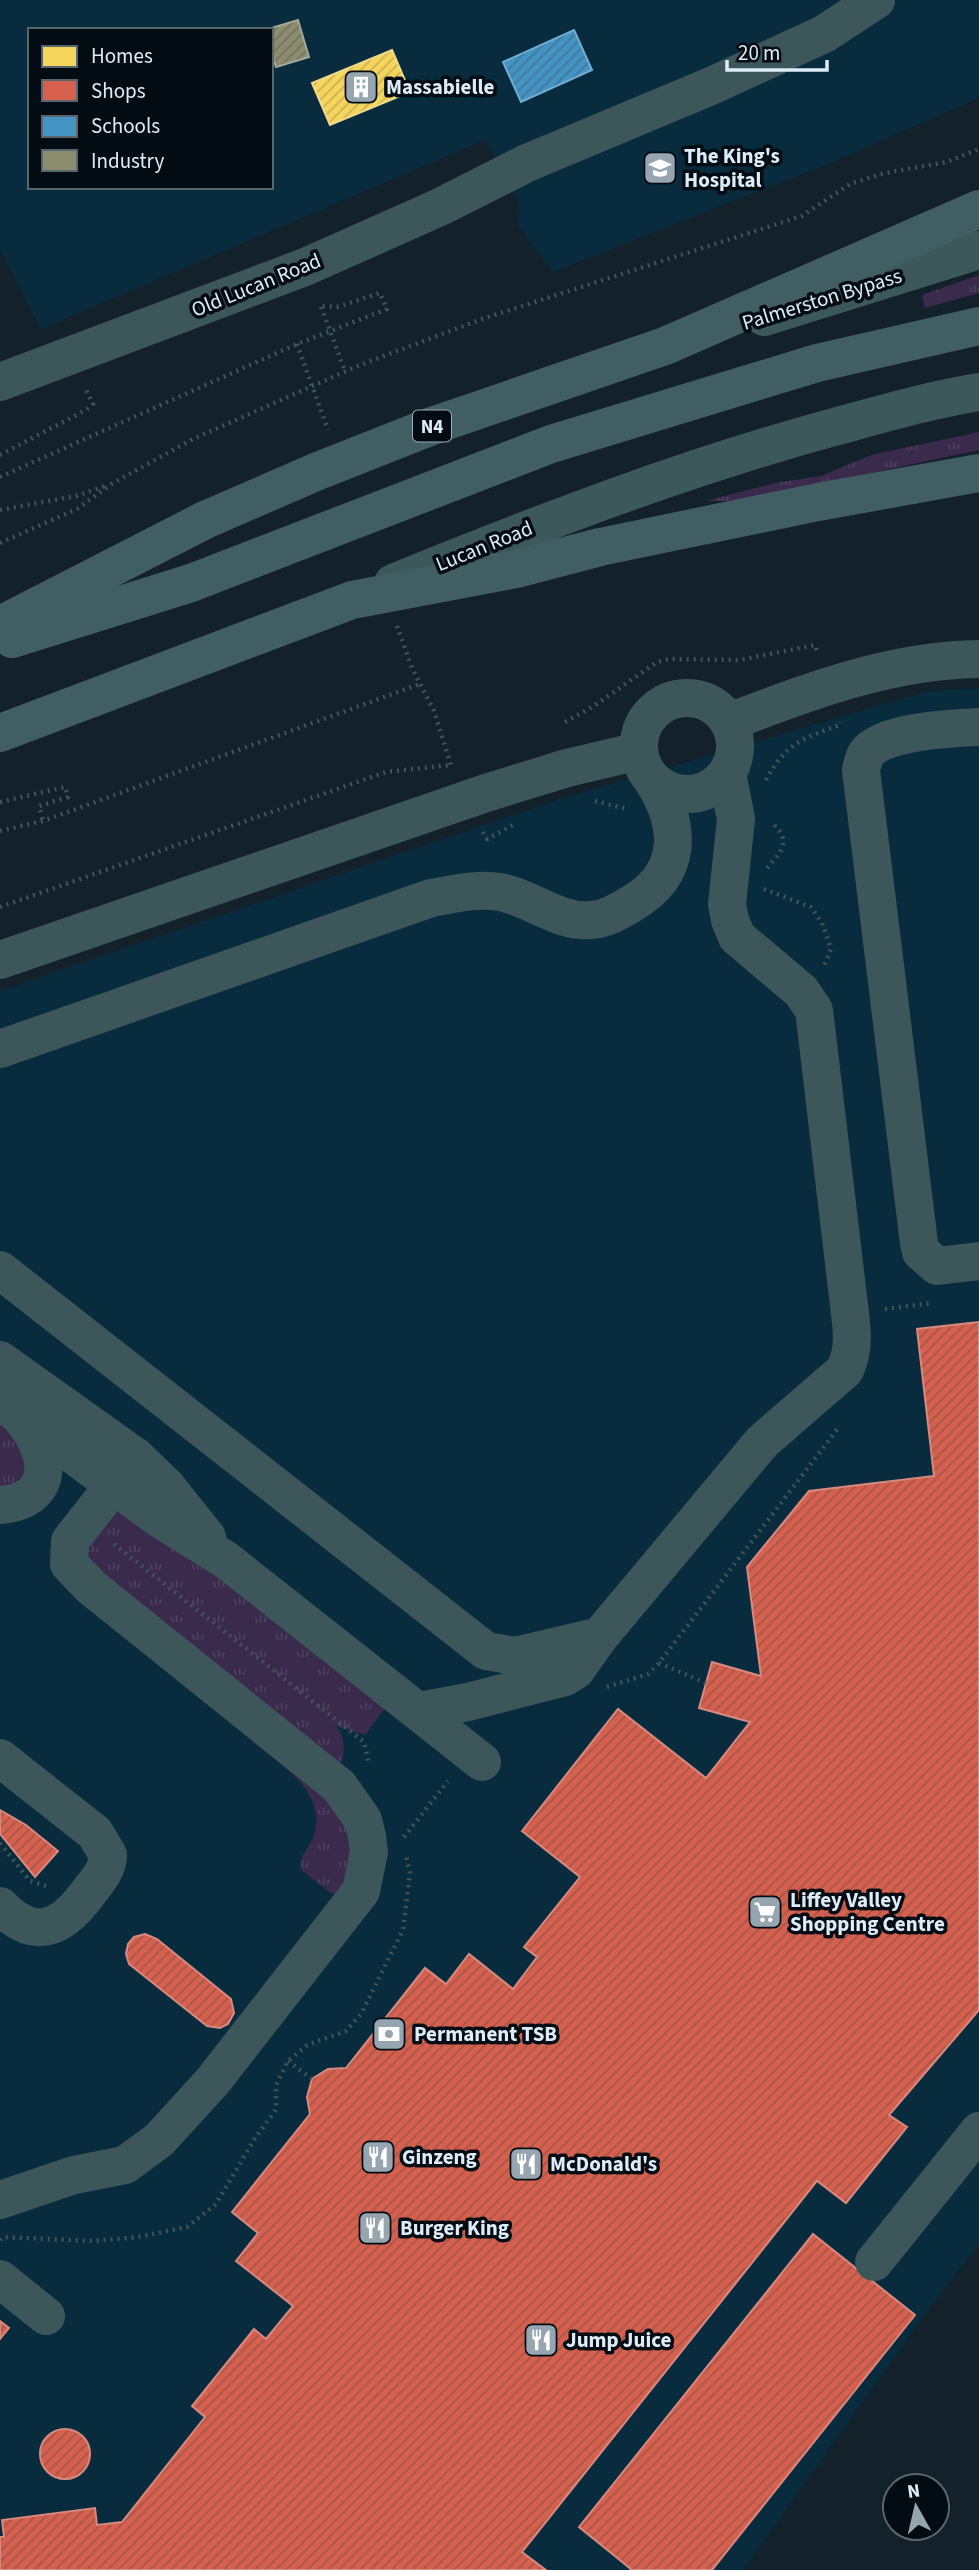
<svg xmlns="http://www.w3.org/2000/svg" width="979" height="2570" viewBox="0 0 979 2570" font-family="'Source Sans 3',sans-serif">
	<defs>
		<pattern id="grass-tufts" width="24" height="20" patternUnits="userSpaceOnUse" patternTransform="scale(1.75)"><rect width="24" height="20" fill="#3a2b4d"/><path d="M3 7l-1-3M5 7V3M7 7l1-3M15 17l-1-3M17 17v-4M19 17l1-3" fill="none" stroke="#4d405f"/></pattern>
		<pattern id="homes-hatch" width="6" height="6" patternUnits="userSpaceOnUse" patternTransform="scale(1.75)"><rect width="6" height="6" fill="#f6d55c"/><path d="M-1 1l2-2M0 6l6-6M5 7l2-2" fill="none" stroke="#c9b258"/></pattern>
		<pattern id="shops-hatch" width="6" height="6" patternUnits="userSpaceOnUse" patternTransform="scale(1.75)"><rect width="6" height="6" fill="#d6604d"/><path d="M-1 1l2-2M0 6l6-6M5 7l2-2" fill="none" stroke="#a2574c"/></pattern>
		<pattern id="schools-hatch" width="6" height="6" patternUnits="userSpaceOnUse" patternTransform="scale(1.75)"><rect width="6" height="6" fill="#4393c3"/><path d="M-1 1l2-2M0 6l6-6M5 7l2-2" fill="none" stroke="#437899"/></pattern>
		<pattern id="industry-hatch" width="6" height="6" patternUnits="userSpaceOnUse" patternTransform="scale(1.75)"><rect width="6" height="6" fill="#8c8c6e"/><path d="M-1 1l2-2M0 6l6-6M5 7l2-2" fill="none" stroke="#727461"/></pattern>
	</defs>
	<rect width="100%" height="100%" fill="#12212a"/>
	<g fill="#092b3e" fill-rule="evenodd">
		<path d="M 0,0 L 979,0 L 979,98 L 833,162 L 553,272 L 518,226 L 519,201 L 485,140 L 41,329 L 0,250 ZM 30,30 L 271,30 L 271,187 L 30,187 Z"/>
		<path d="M 979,688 L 979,2245 L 931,2306 L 743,2570 L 0,2570 L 0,991 L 554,801 L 929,691 Z"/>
	</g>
	<g fill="url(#grass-tufts)">
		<path d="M 979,275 L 979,293 L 925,308 L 922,295 Z"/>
		<path d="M 979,432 L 979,450 L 740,501 L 706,501 L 775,483 L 821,476 L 871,455 Z"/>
		<path d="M 0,1424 L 22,1441 L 32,1465 L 16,1484 L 0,1489 Z"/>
		<path d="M 111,1510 L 135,1510 L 385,1708 L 365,1735 L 336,1726 C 344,1735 346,1751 341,1762 L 338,1763 L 88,1561 L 86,1547 Z"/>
		<path d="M 254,1738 C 291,1767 352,1800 354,1853 C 354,1865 343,1883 339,1894 L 331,1893 L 301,1870 C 298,1856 310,1848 314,1835 C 328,1792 280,1764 252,1741 Z"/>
	</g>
	<path fill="url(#homes-hatch)" stroke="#eedc8a" stroke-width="2" d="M 392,50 L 410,92 L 330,125 L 312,83 Z"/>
	<g fill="url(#shops-hatch)" stroke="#d88a80" stroke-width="2">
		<path d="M 979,1322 L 979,2010 L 889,2115 L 907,2127 L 846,2203 L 817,2181 L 522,2552 L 546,2570 L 0,2570 L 0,2537 L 4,2537 L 2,2520 L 95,2508 L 97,2525 L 122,2522 L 205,2417 L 192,2406 L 254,2329 L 266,2339 L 293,2306 L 236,2261 L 258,2233 L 232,2212 L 310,2114 L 307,2097 L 312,2079 L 328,2069 L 346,2068 L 425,1968 L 446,1984 L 469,1954 L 513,1989 L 537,1957 L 524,1947 L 580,1877 L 522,1831 L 618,1709 L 706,1778 L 750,1722 L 699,1708 L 712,1662 L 761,1676 L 747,1567 L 809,1491 L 934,1476 L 917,1329 Z"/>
		<path d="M 0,1810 L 26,1825 L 58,1851 L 35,1877 L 0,1834 Z"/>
		<path d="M 145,1934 L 157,1939 L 231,1999 L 234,2013 L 228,2024 L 220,2028 L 207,2026 L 129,1964 L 126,1954 L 128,1944 L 134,1937 Z"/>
		<path d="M 813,2234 L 915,2315 L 712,2570 L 632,2570 L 579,2527 Z"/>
		<path d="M 0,2321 L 9,2328 L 0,2339 Z"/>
		<circle cx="65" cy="2454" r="25"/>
	</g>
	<path fill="url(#schools-hatch)" stroke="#71aed3" stroke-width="2" d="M 574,30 L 592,70 L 521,102 L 503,62 Z"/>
	<path fill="url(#industry-hatch)" stroke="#a4a997" stroke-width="2" d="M 298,20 L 309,57 L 276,67 L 271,52 L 271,30 L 265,30 Z"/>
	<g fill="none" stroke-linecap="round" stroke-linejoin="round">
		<g stroke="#415459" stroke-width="4.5" stroke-dasharray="2 5" stroke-linecap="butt">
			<path d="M 321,307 L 345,371"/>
			<path d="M 297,344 L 328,430"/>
			<path d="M 0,455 L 86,410 L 93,404 L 85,388"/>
			<path d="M 0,477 L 297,344 L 387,309 L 380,293 L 337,307 L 321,306"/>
			<path d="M 0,510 L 76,496 L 105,486"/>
			<path d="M 0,543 L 77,509 L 113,483 L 193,439 L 360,365 L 482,319 L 802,216 L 850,184 L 885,173 L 947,162 L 979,149"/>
			<path d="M 397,626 L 412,668 L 434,711 L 451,765"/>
			<path d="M 565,722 L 594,706 L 657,662 L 670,659 L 739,660 L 815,645 L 818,654"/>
			<path d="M 766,780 C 786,743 803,738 840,725 L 840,722"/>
			<path d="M 595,801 L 627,809"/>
			<path d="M 0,802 L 65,787 L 68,797 L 39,806 L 43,821"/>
			<path d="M 0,831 L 43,821 L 420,684"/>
			<path d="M 483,832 L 487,839 L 517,823"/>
			<path d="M 767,868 C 783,851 792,840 771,822"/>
			<path d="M 764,889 L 811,907 L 822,923 L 831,949 L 824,966"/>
			<path d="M 0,907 L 386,772 L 450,765"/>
			<path d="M 885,1309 L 932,1303"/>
			<path d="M 114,1544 L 364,1742 L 369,1764"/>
			<path d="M 659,1663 L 706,1683"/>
			<path d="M 607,1687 L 648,1674 L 659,1663 L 839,1427"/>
			<path d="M 404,1837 L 448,1781"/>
			<path d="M 0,1843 L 30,1881 L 46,1886"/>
			<path d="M 288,2061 L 312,2079"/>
			<path d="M 0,2240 L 3,2237 L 93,2241 L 138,2237 L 187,2227 L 216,2204 L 255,2138 L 276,2110 L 276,2085 L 288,2061 L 307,2045 L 346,2031 L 361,2014 L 403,1930 L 410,1873 L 406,1856"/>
		</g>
		<g stroke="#3c565a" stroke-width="38">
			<path d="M 0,382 L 305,267 L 440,207 L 527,163 L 711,86 L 824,34 L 876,0"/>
			<circle cx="687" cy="746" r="48"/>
			<path d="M 729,722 C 809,691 892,660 979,659"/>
			<path d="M 979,727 C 954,728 881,731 866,754 C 864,758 862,765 861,770 L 919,1243 L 921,1252 L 937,1266 L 979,1261"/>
			<path d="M 0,960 L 486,793 L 567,768 L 639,751"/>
			<path d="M 0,1049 L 431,898 C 454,894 476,888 500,892 C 532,898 558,923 591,920 C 606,919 618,912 631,904 C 683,874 682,827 653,781"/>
			<path d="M 0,1270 L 486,1651 L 515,1656 L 600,1636 L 762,1442 L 845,1370 C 855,1348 852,1329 849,1305 L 814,1010 L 801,991 L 737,937 L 730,920 L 727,904 L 736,819 L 727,773"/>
			<path d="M 0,1360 L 136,1457 L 167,1487 L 207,1537"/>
			<path d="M 0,1401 L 157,1517 L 226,1560 L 482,1762"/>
			<path d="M 0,1505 C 57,1500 51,1453 21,1418"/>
			<path d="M 419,1711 L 468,1702 L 565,1677 L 576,1670 L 600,1636"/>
			<path d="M 0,1758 L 95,1833 L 108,1855 C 108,1870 97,1881 88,1893 C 61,1930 34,1941 0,1906"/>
			<path d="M 0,2200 L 74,2175 L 125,2165 L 159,2140 L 212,2082 L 361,1891 L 369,1852 L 367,1836 L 363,1820 L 339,1786 L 91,1587 L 69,1564 L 70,1541 L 136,1457"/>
			<path d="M 874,2262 L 979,2131"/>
			<path d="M 0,2279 L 46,2316"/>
		</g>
		<g stroke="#3d585b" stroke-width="38">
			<path d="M 764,317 L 979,250"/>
			<path d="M 393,583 C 538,524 683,468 834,427 C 882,414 930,400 979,392"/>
		</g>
		<g stroke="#415e62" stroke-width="38">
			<path d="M 0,625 L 205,520 L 318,471 L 432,426 L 665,346 L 979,209"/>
			<path d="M 12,639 L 191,583 L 551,444 L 817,363 L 979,326"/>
			<path d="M 0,733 L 352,600 L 516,569 L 600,547 L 818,502 L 979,473"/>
		</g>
	</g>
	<defs>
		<symbol id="building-square" viewBox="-11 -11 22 22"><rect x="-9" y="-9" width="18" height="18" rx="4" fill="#96a5af" stroke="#030c13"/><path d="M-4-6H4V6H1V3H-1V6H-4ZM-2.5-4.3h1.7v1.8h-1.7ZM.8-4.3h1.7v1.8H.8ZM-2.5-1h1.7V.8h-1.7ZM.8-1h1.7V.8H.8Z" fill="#fff"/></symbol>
		<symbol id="school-square" viewBox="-11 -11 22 22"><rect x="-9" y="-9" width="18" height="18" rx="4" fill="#96a5af" stroke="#030c13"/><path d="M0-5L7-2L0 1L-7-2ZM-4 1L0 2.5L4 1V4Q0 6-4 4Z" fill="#fff"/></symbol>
		<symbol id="supermarket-square" viewBox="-11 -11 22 22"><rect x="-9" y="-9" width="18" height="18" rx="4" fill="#96a5af" stroke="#030c13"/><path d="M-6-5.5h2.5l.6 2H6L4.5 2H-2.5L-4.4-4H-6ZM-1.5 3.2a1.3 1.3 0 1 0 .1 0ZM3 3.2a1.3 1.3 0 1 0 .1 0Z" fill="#fff"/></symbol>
		<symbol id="bank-square" viewBox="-11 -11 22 22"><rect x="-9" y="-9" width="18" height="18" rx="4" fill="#96a5af" stroke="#030c13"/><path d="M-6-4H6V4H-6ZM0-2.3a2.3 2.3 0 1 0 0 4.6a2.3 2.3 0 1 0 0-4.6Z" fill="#fff"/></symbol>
		<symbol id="restaurant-square" viewBox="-11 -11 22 22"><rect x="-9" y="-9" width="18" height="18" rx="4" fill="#96a5af" stroke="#030c13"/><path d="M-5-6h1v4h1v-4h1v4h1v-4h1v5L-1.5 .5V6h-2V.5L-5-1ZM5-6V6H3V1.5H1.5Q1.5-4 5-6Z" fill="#fff"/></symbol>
	</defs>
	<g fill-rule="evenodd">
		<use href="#building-square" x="342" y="68" width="38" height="38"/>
		<use href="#school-square" x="641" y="149" width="38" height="38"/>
		<use href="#supermarket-square" x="746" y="1893" width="38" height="38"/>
		<use href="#bank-square" x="370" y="2015" width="38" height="38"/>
		<use href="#restaurant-square" x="359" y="2138" width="38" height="38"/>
		<use href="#restaurant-square" x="507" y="2145" width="38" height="38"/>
		<use href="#restaurant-square" x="356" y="2209" width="38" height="38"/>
		<use href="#restaurant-square" x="522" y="2321" width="38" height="38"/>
	</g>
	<g text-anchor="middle" stroke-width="7" stroke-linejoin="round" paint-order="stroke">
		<rect fill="#030c13" stroke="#9ca9b3" stroke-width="2" x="413" y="410.5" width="38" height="31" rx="5"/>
		<g font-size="19" font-weight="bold" fill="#ddecf7">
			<text x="432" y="433">N4</text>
		</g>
		<g font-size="21" font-weight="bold" fill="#ddecf7" stroke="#030c13" text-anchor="start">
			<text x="386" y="94">Massabielle</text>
			<text x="684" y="163">The King's<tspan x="684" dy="24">Hospital</tspan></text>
			<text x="790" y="1907">Liffey Valley<tspan x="790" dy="24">Shopping Centre</tspan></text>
			<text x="414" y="2041">Permanent TSB</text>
			<text x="402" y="2164">Ginzeng</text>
			<text x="550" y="2171">McDonald's</text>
			<text x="400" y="2235">Burger King</text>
			<text x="566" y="2347">Jump Juice</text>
		</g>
		<g font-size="21" fill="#ddecf7" stroke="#030c13">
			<text transform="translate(256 285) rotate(-22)" y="7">Old Lucan Road</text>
			<text transform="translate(822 299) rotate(-17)" y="7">Palmerston Bypass</text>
			<text transform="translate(484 546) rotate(-22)" y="7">Lucan Road</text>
		</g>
	</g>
	<rect x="28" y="28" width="245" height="161" fill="#030c13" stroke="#5a666e" stroke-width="2"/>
	<rect x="42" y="46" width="35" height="21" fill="#f6d55c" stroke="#5a666e" stroke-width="2"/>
	<text x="91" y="63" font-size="21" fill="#ddecf7">Homes</text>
	<rect x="42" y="80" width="35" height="21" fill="#d6604d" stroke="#5a666e" stroke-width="2"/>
	<text x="91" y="98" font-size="21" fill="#ddecf7">Shops</text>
	<rect x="42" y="116" width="35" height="21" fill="#4393c3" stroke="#5a666e" stroke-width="2"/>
	<text x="91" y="133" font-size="21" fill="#ddecf7">Schools</text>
	<rect x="42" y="150" width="35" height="21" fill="#8c8c6e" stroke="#5a666e" stroke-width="2"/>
	<text x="91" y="168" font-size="21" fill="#ddecf7">Industry</text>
	<g transform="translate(916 2507) rotate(352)"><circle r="33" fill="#030c13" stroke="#5a666e" stroke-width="2"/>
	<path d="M0-5L12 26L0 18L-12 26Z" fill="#96a5af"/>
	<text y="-10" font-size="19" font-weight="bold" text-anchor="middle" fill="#ddecf7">N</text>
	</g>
	<path d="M727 60v10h100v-10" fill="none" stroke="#ddecf7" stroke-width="3.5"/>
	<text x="738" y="60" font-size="21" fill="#ddecf7" stroke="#030c13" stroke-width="5" paint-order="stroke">20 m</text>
</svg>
